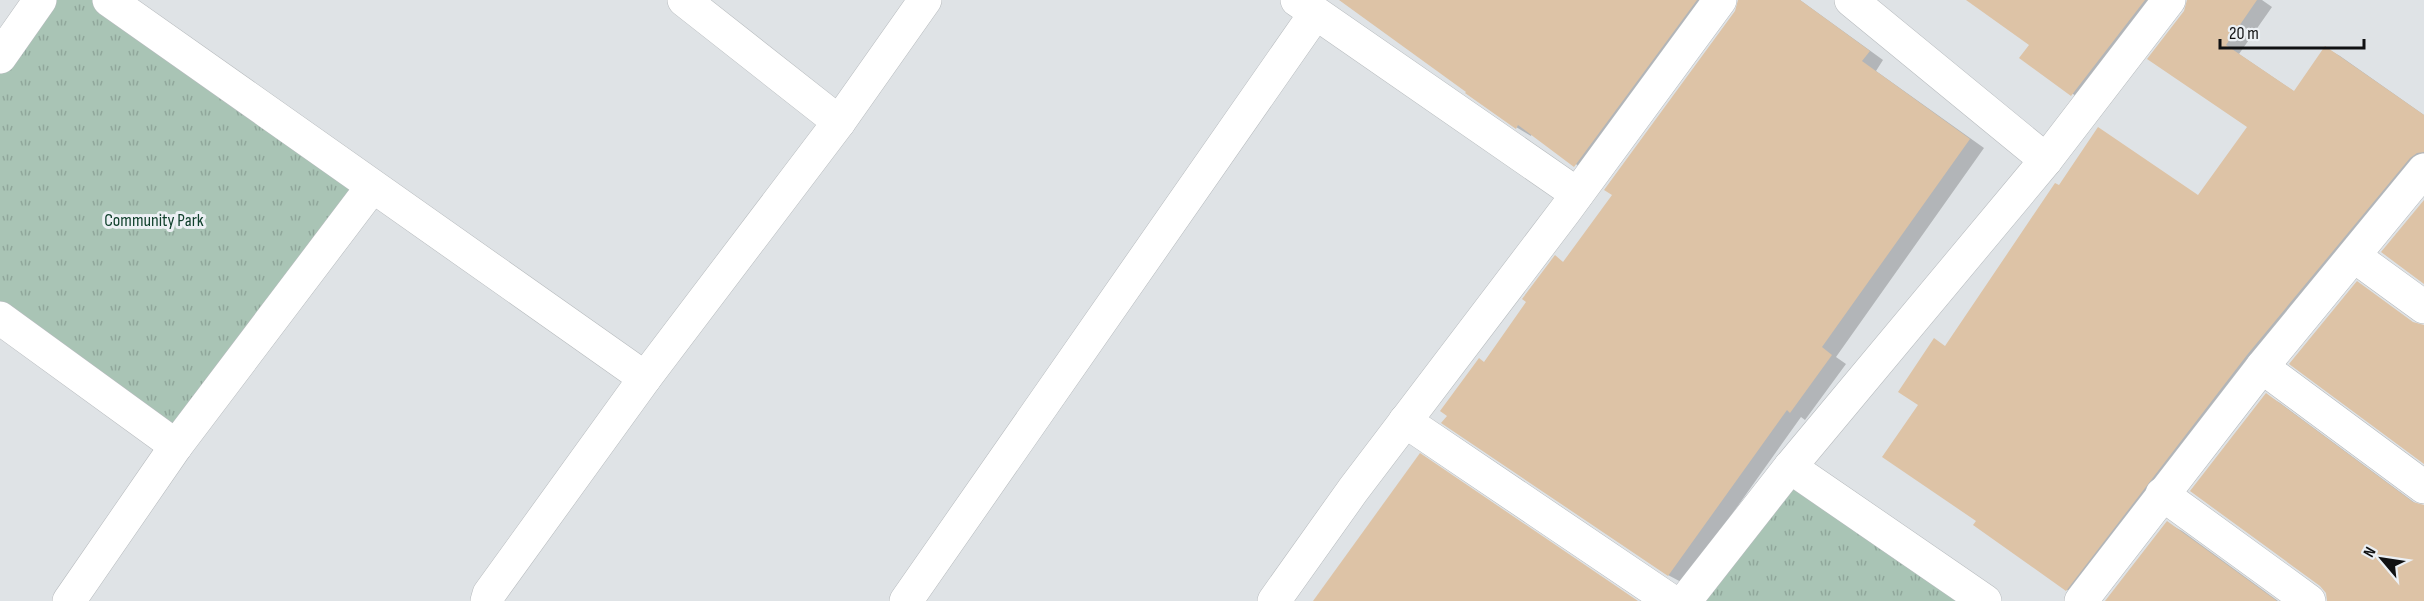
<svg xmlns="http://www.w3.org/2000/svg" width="2424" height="601" viewBox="0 0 2424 601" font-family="'Sofia Sans Condensed',sans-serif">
	<defs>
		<pattern id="park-tufts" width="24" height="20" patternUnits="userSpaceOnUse" patternTransform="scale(1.5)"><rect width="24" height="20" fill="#a9c4b5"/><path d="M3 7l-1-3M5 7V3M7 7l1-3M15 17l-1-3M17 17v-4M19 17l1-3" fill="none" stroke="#90a79b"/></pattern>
	</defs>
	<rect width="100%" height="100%" fill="#dfe3e6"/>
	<g fill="url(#park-tufts)">
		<path d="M 40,0 L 109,0 L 372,187 L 176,446 L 0,318 L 0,57 Z"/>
		<path d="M 1790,468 L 1981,601 L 1691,601 Z"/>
	</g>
	<g fill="#0003">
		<path d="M 1340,0 L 1717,0 L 1590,174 L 1532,133 L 1531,136 L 1516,127 Z"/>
		<path d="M 1740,0 L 1800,0 L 1883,60 L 1876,71 L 1984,148 L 1836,357 L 1846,364 L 1805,420 L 1801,417 L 1683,583 L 1668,575 L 1484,363 L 1528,302 L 1555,257 L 1564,263 L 1614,195 L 1736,12 Z"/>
		<path d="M 1971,0 L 2166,0 L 2086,103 L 2021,58 L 2031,45 Z"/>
		<path d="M 2189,0 L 2262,0 L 2272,7 L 2239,54 L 2295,92 L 2326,48 L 2340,56 L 2424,115 L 2424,166 L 2081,598 L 2066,589 L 1978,521 L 1920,405 L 1946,347 L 2060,187 L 2199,196 L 2249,127 L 2185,12 Z"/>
		<path d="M 2266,395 L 2280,403 L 2419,506 L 2424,507 L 2424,601 L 2329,601 Z"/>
		<path d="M 2167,523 L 2182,531 L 2278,601 L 2107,601 Z"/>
	</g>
	<g fill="#ddc3a6">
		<path d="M 1339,0 L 1697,0 L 1574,167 L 1518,125 L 1516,129 L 1465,93 L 1466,92 Z"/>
		<path d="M 1738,0 L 1800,0 L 1870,51 L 1862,61 L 1970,139 L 1822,347 L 1832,355 L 1790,413 L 1787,410 L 1668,576 L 1441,423 L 1447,416 L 1440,411 L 1479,358 L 1484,362 L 1526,302 L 1522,299 L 1555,255 L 1563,262 L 1612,195 L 1604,190 L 1735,11 Z"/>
		<path d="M 1966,0 L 2145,0 L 2071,96 L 2019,58 L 2029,45 Z"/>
		<path d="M 2187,0 L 2257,0 L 2226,45 L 2294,91 L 2325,46 L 2424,115 L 2424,152 L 2417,153 L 2410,158 L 2247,355 L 2066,591 L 1973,525 L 1976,521 L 1882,457 L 1918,405 L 1898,392 L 1934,338 L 1945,346 L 2055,183 L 2059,185 L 2098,127 L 2198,195 L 2247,127 L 2147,59 L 2184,11 Z"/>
		<path d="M 2424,200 L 2424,284 L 2381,252 Z"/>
		<path d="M 2357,281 L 2413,322 L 2424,325 L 2424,464 L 2289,364 Z"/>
		<path d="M 2266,393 L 2413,502 L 2424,505 L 2424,601 L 2327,601 L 2326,593 L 2320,586 L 2190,491 Z"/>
		<path d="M 1420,453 L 1638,601 L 1313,601 Z"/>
		<path d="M 2167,521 L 2277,601 L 2105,601 Z"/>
	</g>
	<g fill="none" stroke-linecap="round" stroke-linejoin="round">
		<defs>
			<g id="minor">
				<path d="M 109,0 L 645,378"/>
				<path d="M 684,0 L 839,122"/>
				<path d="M 1297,0 L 1577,194"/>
				<path d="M 1851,0 L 2046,160"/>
				<path d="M 0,57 L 40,0"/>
				<path d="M 2354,256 L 2424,307"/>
				<path d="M 0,318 L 176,446"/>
				<path d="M 2262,367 L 2424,487"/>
				<path d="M 1405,421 L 1671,601"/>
				<path d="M 1790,467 L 1985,601"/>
				<path d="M 2162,494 L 2309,601"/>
				<path d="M 69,601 L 176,446 L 372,187"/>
				<path d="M 487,601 L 489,594 L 645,378 L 839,122 L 925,0"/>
				<path d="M 906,601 L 1315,14"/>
				<path d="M 1274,601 L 1353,490 L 1565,211 L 1720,0"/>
				<path d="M 1685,601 L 1790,467 L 2046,160 L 2169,0"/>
				<path d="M 2081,601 L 2262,367 L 2424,170"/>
			</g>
		</defs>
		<use href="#minor" stroke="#b7bbbe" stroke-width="34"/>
		<use href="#minor" stroke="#fff" stroke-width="33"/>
	</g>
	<g text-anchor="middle" stroke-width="6" stroke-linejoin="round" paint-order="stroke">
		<g font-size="18" fill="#11412d" stroke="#ecf0f4">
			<text x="154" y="226">Community Park</text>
		</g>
	</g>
	<g transform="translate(2382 559) rotate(299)" stroke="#ecf0f4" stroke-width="4.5" paint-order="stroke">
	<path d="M0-4.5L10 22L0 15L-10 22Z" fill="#101112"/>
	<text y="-9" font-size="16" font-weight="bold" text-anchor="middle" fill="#101112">N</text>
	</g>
	<path d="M2220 39v9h144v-9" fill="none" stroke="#101112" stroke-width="3"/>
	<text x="2229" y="39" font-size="18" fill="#101112" stroke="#ecf0f4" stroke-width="4.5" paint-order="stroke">20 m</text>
</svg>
